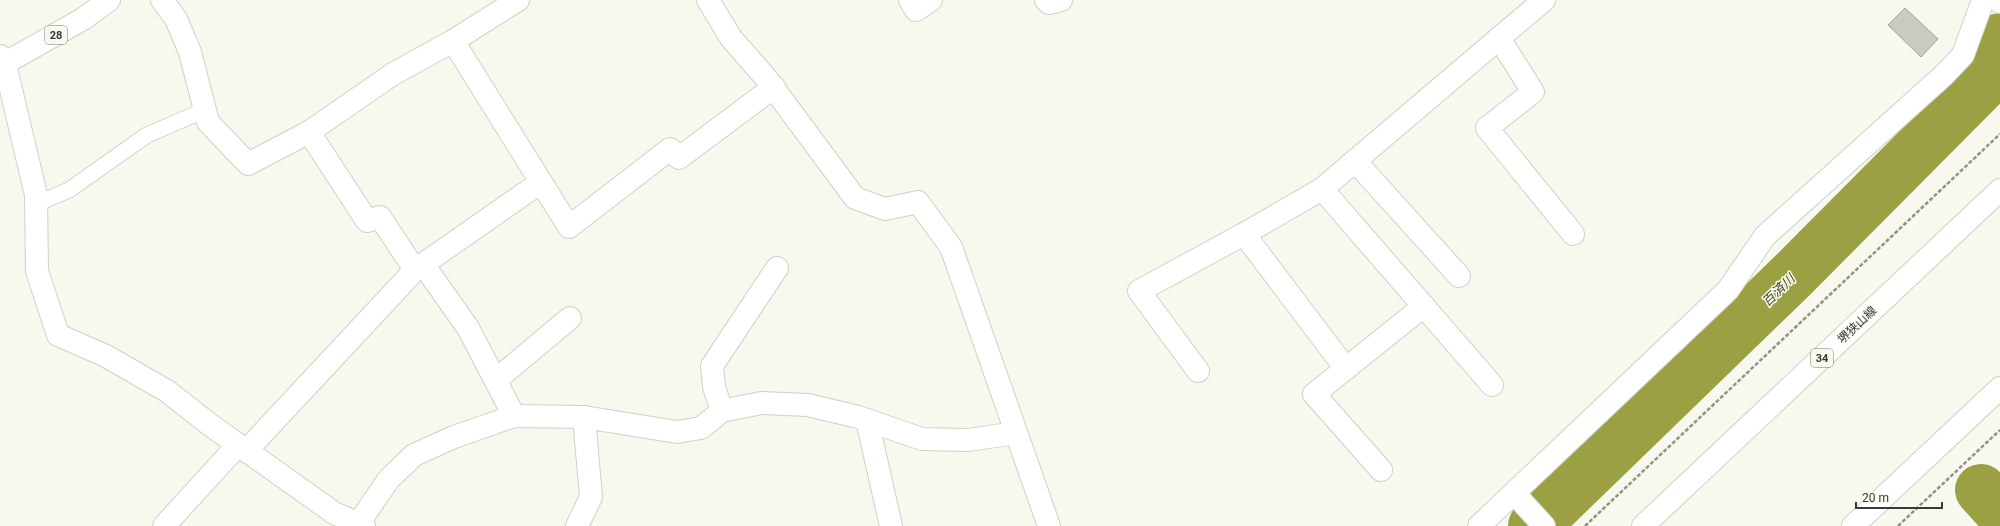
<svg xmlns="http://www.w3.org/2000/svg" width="2000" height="526" viewBox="0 0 2000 526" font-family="Roboto,'Noto Sans JP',sans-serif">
	<rect width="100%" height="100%" fill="#f7f9ee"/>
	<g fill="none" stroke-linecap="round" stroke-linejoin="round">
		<g stroke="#9ba143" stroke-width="52">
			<path d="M 1981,490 L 2000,511"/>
			<path d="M 1534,526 L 1792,276 L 1988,79 L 2000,39"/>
		</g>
	</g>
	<path fill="#c9cac0" stroke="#a3a49a" d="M 1905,8 L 1938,39 L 1921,57 L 1888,25 Z"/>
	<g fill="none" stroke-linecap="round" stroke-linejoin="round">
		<defs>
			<path id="service" d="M 36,204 L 69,190 L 147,135 L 205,110"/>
			<g id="minor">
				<path d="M 162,0 L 176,19 L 190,52 L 208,122 L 248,164 L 309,132"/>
				<path d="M 708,0 L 731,38 L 766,78 L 855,198 L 885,209 L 918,202 L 951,247 L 1049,526"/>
				<path d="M 910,0 L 916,10 L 931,0"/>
				<path d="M 1046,0 L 1049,3 L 1061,0"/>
				<path d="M 1499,38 L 1533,92 L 1487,128 L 1573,234"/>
				<path d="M 453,41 L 569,227 L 670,149 L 679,158 L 774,87"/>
				<path d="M 0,56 L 5,64 L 36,195 L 37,271 L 58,335 L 106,356 L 167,391 L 209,424 L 334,513 L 364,526"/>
				<path d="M 1355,161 L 1459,276"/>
				<path d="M 1322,189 L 1492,385"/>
				<path d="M 1244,234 L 1346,369"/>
				<path d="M 423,264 L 468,328 L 514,416"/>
				<path d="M 415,270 L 380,217 L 367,221 L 309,132 L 393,74 L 453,41 L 518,0"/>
				<path d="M 1198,371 L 1139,291 L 1244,234 L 1322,189 L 1544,0"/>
				<path d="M 496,380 L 570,318"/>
				<path d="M 722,411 L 714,387 L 712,366 L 777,268"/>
				<path d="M 867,420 L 891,526"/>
				<path d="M 246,451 L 415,270 L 541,182"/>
				<path d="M 1381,470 L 1314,394 L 1424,306"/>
				<path d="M 1514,493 L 1544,526"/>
				<path d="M 358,524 L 389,479 L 414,455 L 454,437 L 514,416 L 584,417 L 677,432 L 701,428 L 722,411 L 761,403 L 808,405 L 858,417 L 922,439 L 968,440 L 1016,433"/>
				<path d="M 164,526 L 238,445"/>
				<path d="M 577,526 L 591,497 L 584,417"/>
				<path d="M 1479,526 L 1728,290 L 1765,236 L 1944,75 L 1963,55 L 1983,0"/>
			</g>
			<g id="primary">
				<path d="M 1998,0 L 2000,2"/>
				<path d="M 0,66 L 83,19 L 109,0"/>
				<path d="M 1643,526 L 2000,190"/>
				<path d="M 1853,526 L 2000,388"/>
			</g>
		</defs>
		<use href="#service" stroke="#cfd1c6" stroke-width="17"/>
		<use href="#minor" stroke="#cfd1c6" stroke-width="24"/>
		<use href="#primary" stroke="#cfd1c6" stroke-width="24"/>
		<g stroke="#91928b" stroke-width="2.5" stroke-dasharray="4 2" stroke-linecap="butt">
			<path d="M 1585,526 L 2000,134"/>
			<path d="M 1898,526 L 2000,430"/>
		</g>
		<use href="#service" stroke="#fff" stroke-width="15"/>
		<use href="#minor" stroke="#fff" stroke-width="22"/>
		<use href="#primary" stroke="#fff" stroke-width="22"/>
	</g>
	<g text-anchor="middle" stroke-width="3" stroke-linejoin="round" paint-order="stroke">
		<g fill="#f7f9ee" stroke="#72736c" stroke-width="1">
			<rect x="45" y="26" width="22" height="18" rx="3"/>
			<rect x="1811" y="349" width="22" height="18" rx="3"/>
		</g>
		<g font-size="11" font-weight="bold" fill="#393935">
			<text x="56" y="39">28</text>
			<text x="1822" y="362">34</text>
		</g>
		<g font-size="12" fill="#393935" stroke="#f7f9ee">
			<text transform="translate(1857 325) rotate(-43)" y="4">堺狭山線</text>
		</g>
		<g font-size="13" font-style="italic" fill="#44461f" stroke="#f7f9ee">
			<text transform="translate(1778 290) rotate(-44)" y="5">百済川</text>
		</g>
	</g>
	<path d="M1856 502v6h86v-6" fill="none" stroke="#393935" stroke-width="2"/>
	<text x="1862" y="502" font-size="12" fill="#393935" stroke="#f7f9ee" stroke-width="3" paint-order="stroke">20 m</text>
</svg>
